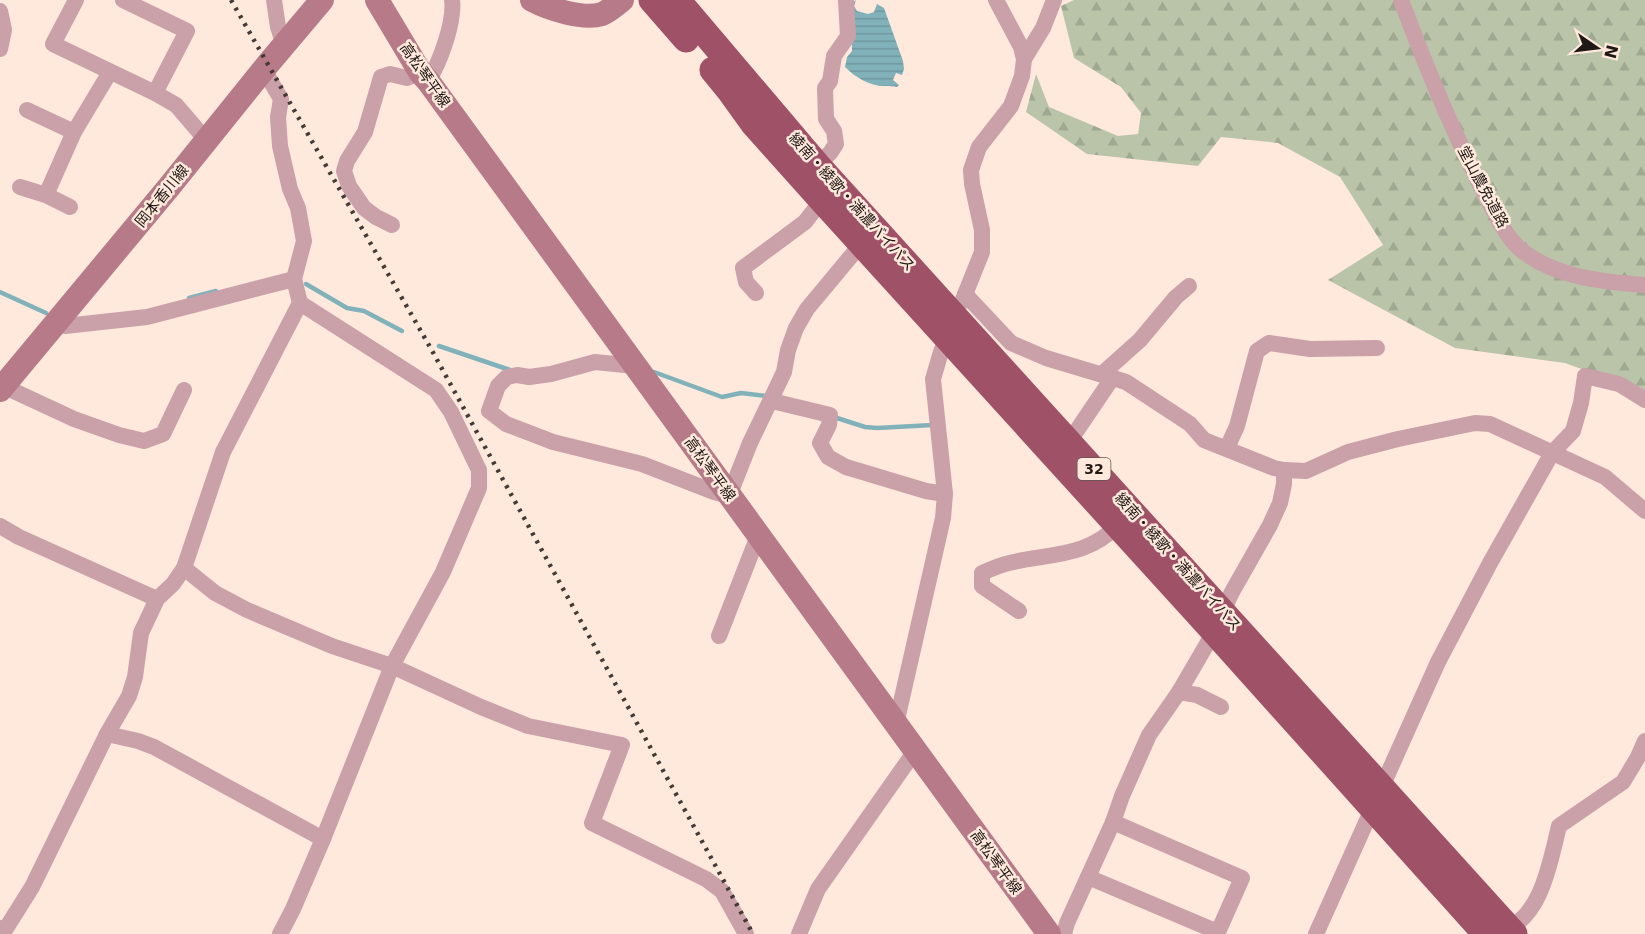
<svg xmlns="http://www.w3.org/2000/svg" width="1645" height="934" viewBox="0 0 1645 934" font-family="'DejaVu Sans','Noto Sans JP',sans-serif">
	<defs>
		<pattern id="forest-firs" width="22" height="20" patternUnits="userSpaceOnUse" patternTransform="scale(1.5)"><rect width="22" height="20" fill="#b9c4a8"/><path d="M5 1l3.5 6h-7zM16 11l3.5 6h-7z" fill="#9fa890"/></pattern>
		<pattern id="water-rules" width="6" height="5" patternUnits="userSpaceOnUse" patternTransform="scale(1.5)"><rect width="6" height="5" fill="#81b2ba"/><path d="M0 2.5h6" fill="none" stroke="#6f989f"/></pattern>
	</defs>
	<rect width="100%" height="100%" fill="#ffe9dc"/>
	<path fill="url(#forest-firs)" d="M 1074,0 L 1645,0 L 1645,392 L 1565,363 L 1455,348 L 1328,280 L 1383,245 L 1340,177 L 1278,143 L 1221,137 L 1198,166 L 1087,154 L 1026,112 L 1036,74 L 1049,107 L 1118,136 L 1138,134 L 1141,113 L 1121,87 L 1074,58 L 1061,6 Z"/>
	<path fill="url(#water-rules)" d="M 856,0 L 854,6 L 857,11 L 868,14 L 874,12 L 877,4 L 884,8 L 903,61 L 904,69 L 902,75 L 896,73 L 893,80 L 899,85 L 897,87 C 894,86 890,86 887,86 C 871,87 856,78 845,67 L 847,57 L 852,51 L 851,4 Z"/>
	<g fill="none" stroke-linecap="round" stroke-linejoin="round">
		<g stroke="#81b2ba" stroke-width="4.5">
			<path d="M 306,284 L 347,308 L 364,311 L 402,331"/>
			<path d="M 0,292 L 46,313"/>
			<path d="M 189,298 L 216,291"/>
			<path d="M 439,346 L 510,370"/>
			<path d="M 654,372 L 722,397 L 741,393 L 767,396"/>
			<path d="M 837,418 L 865,427 L 877,428 L 933,425"/>
		</g>
		<g stroke="#caa0a9" stroke-width="16">
			<path d="M 76,0 L 53,44 L 155,93 L 176,105 L 207,141"/>
			<path d="M 123,0 L 187,31 L 155,93"/>
			<path d="M 274,0 L 278,27 L 284,45"/>
			<path d="M 1401,0 C 1426,67 1453,134 1487,198 C 1496,215 1505,235 1519,248 C 1552,277 1603,282 1645,285"/>
			<path d="M 0,11 L 4,30 L 0,49"/>
			<path d="M 1024,59 L 1043,28 L 1054,0"/>
			<path d="M 264,70 L 281,99 L 278,117 L 280,146 L 290,189 L 298,208 L 304,241 L 294,279 L 300,303 L 436,390 L 451,412 L 479,470 L 479,488 L 443,572 L 392,666 L 323,839 L 293,909 L 280,934"/>
			<path d="M 428,81 C 440,63 455,21 452,0"/>
			<path d="M 27,110 L 74,132"/>
			<path d="M 20,187 L 46,195 L 70,207"/>
			<path d="M 46,195 L 74,132 L 110,72"/>
			<path d="M 392,225 L 376,217 L 364,208 L 349,186 L 344,171 L 347,161 L 365,132 L 381,77 L 390,74 L 407,78 L 420,72"/>
			<path d="M 756,293 L 746,282 L 743,268 L 805,222 L 822,200 L 817,165 L 830,153 L 836,144 L 834,131 L 826,119 L 825,88 L 830,81 L 834,56 L 848,36 L 846,0"/>
			<path d="M 965,294 L 1011,343 L 1046,358 L 1126,382 L 1190,424 L 1204,440 L 1274,468 L 1284,470 L 1306,471 L 1348,452 L 1398,439 L 1475,423 L 1490,424 L 1605,477 L 1645,511"/>
			<path d="M 962,302 L 982,252 L 982,230 L 972,184 L 971,170 L 979,147 L 1011,106 L 1022,76 L 1024,59 L 1021,47 L 996,0"/>
			<path d="M 56,322 L 65,326 L 147,317 L 294,279"/>
			<path d="M 635,366 L 595,362 L 551,374 L 529,377 L 517,375 L 507,377 L 498,386 L 489,411 L 506,424 L 553,442 L 642,464 L 714,492 L 729,496 L 750,443 L 784,372 L 788,350 L 796,328 L 807,309 L 862,243"/>
			<path d="M 1102,374 L 1140,340 L 1176,297 L 1189,286"/>
			<path d="M 3,386 L 74,419 L 119,435 L 144,441 L 163,434 L 184,390"/>
			<path d="M 772,401 L 830,415 L 829,425 L 820,443 L 828,457 L 846,467 L 926,491 L 945,494"/>
			<path d="M 1069,442 L 1113,377"/>
			<path d="M 1227,448 L 1237,426 L 1257,351 L 1269,343 L 1310,349 L 1377,348"/>
			<path d="M 0,526 L 19,537 L 157,599"/>
			<path d="M 184,568 L 215,593 L 247,610 L 332,646 L 392,666 L 481,707 L 528,726 L 622,745 L 592,823 L 706,879 L 722,891 L 746,934"/>
			<path d="M 1019,611 L 982,586 L 982,573 C 991,569 1000,565 1009,563 C 1050,553 1086,558 1118,525"/>
			<path d="M 719,636 L 758,536"/>
			<path d="M 1179,692 L 1197,695 L 1221,707"/>
			<path d="M 896,724 L 943,518 L 945,494 L 933,379 L 941,352 L 949,332"/>
			<path d="M 107,734 L 138,741 L 154,747 L 323,839"/>
			<path d="M 1088,877 L 1218,932 L 1242,878 L 1113,822"/>
			<path d="M 0,928 L 5,930 L 32,887 L 107,734 L 129,696 L 135,677 L 141,633 L 157,599 L 173,584 L 184,568 L 223,452 L 300,303"/>
			<path d="M 1501,932 C 1542,918 1550,862 1559,826 L 1623,782 L 1638,757 L 1645,741"/>
			<path d="M 799,934 L 818,889 L 915,751"/>
			<path d="M 1064,934 L 1067,923 L 1113,822 L 1122,796 L 1149,735 L 1179,692 L 1207,644 L 1232,592 L 1270,525 L 1280,503 L 1284,484 L 1284,470"/>
			<path d="M 1316,934 L 1438,662 L 1490,563 L 1552,453 L 1573,431 L 1581,403 L 1585,376 L 1619,384 L 1645,400"/>
		</g>
		<g stroke="#b67a88" stroke-width="24">
			<path d="M 377,0 L 420,72 L 428,81 L 1049,934"/>
			<path d="M 532,0 C 549,9 583,20 602,14 C 609,11 616,5 622,0"/>
			<path d="M 0,390 L 169,187 L 268,64 L 322,0"/>
		</g>
		<g stroke="#9f5267" stroke-width="27">
			<path d="M 652,0 L 686,39"/>
			<path d="M 677,0 L 817,165 L 1514,934"/>
			<path d="M 713,70 L 731,92 L 754,124 L 822,200 L 1213,630 L 1486,934"/>
		</g>
		<path stroke="#443a35" stroke-width="4.5" stroke-dasharray="3 6" stroke-linecap="butt" d="M 231,0 L 430,347 L 753,934"/>
	</g>
	<g text-anchor="middle" stroke-width="5" stroke-linejoin="round" paint-order="stroke">
		<rect fill="#ffe9dc" stroke="#635750" stroke-width="1.5" x="1077.5" y="458" width="33" height="22" rx="4.5"/>
		<g font-size="14" font-weight="bold" fill="#201814">
			<text x="1094" y="474">32</text>
		</g>
		<g font-size="15" fill="#201814" stroke="#ffe9dc">
			<text transform="translate(425 75) rotate(55)" y="5">高松琴平線</text>
			<text transform="translate(1483 187) rotate(62)" y="5">堂山農免道路</text>
			<text transform="translate(162 196) rotate(-51)" y="5">岡本香川線</text>
			<text transform="translate(852 202) rotate(48)" y="5">綾南・綾歌・満濃バイパス</text>
			<text transform="translate(710 469) rotate(54)" y="5">高松琴平線</text>
			<text transform="translate(1178 562) rotate(48)" y="5">綾南・綾歌・満濃バイパス</text>
			<text transform="translate(996 862) rotate(54)" y="5">高松琴平線</text>
		</g>
	</g>
	<g transform="translate(1597 48) rotate(104)" stroke="#ffe9dc" stroke-width="4.5" paint-order="stroke">
	<path d="M0-4.5L10 22L0 15L-10 22Z" fill="#201814"/>
	<text y="-9" font-size="16" font-weight="bold" text-anchor="middle" fill="#201814">N</text>
	</g>
</svg>
